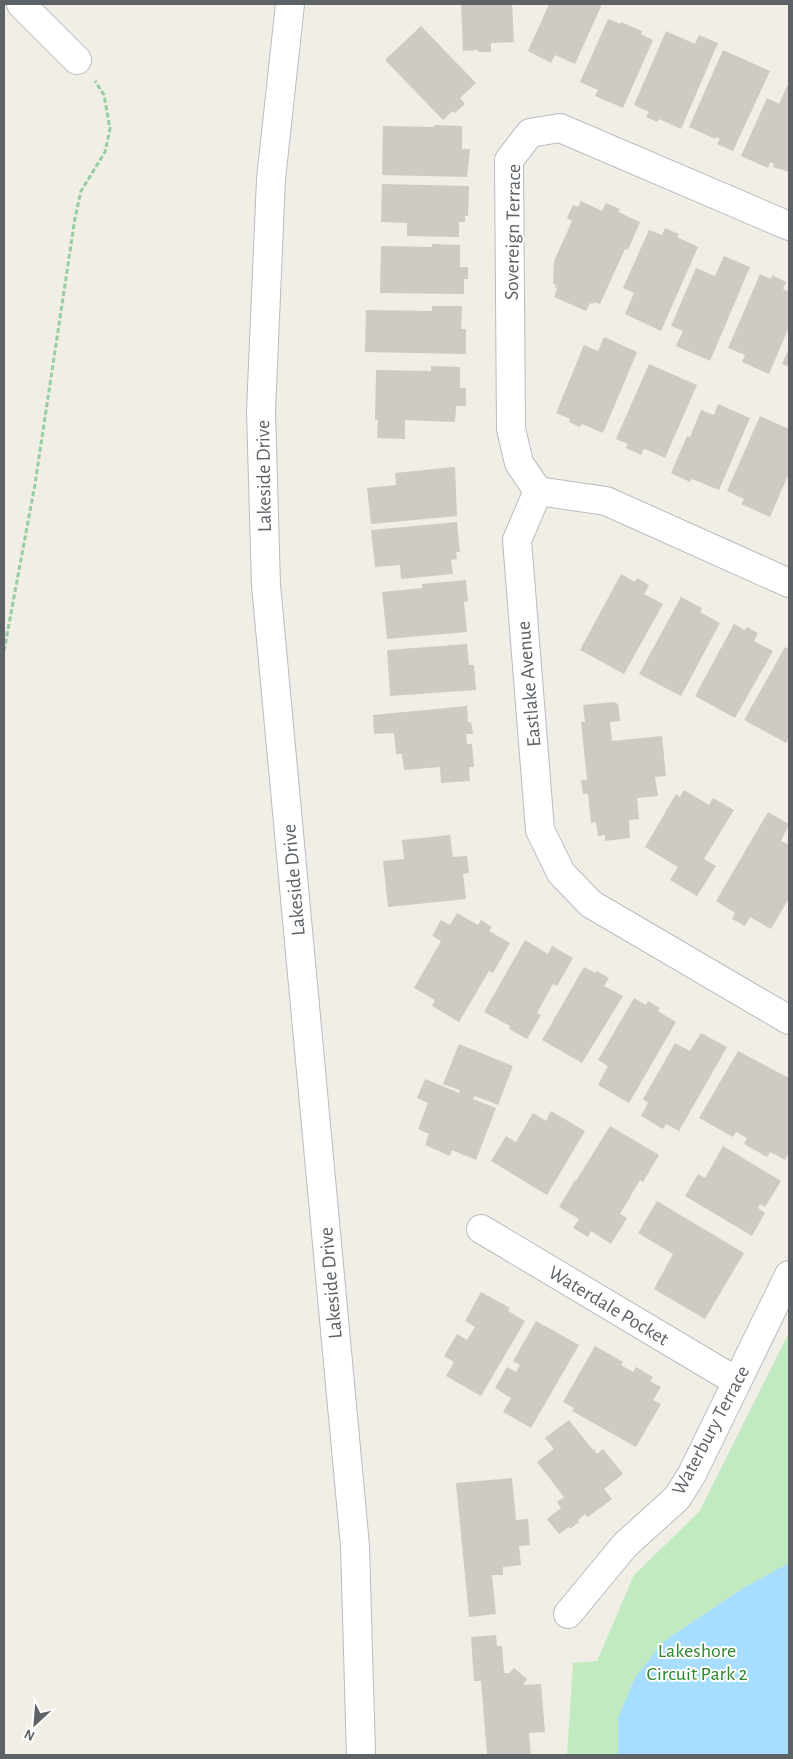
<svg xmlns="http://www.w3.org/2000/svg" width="793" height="1759" viewBox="0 0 793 1759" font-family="'Alegreya Sans',sans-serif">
	<rect width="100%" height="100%" fill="#f1eee6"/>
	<path fill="#c2eac0" d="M 789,1333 L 789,1755 L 567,1755 L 573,1663 L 597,1661 L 634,1575 L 699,1512 Z"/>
	<path fill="#a7deff" d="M 789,1563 L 789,1755 L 618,1755 L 618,1718 L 635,1678 L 663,1642 L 740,1590 Z"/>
	<g fill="#cecac4">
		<path d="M 461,4 L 512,4 L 514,42 L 491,43 L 491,52 L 478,52 L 478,50 L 463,51 Z"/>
		<path d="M 549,4 L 602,4 L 575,64 L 555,55 L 551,63 L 528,51 Z"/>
		<path d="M 608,19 L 620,24 L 621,22 L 642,31 L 641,34 L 653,40 L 623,108 L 595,96 L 598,90 L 580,82 Z"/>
		<path d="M 421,26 L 476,83 L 460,98 L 465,104 L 455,113 L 453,111 L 443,120 L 385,60 Z"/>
		<path d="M 666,31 L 695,44 L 699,35 L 718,43 L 681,129 L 659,119 L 657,122 L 646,117 L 649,112 L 634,105 Z"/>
		<path d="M 723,50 L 770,71 L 733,151 L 717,144 L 720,139 L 716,137 L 715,139 L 689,127 Z"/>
		<path d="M 789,82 L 789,172 L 773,167 L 774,164 L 770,162 L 768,168 L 741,156 L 767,98 L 779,104 Z"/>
		<path d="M 434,125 L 462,126 L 462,149 L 470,149 L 467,177 L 382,175 L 383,126 L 434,127 Z"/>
		<path d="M 382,184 L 469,186 L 468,216 L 465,216 L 465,222 L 459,222 L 459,237 L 407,236 L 407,223 L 381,222 Z"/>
		<path d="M 581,201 L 602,211 L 606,203 L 620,209 L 618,212 L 640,222 L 628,250 L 625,249 L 600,304 L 594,302 L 593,304 L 590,303 L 586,311 L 554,297 L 557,289 L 555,288 L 556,285 L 553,284 L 554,261 L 572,221 L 567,218 L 573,205 L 578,207 Z"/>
		<path d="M 665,228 L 679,234 L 677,237 L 698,247 L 661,331 L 625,314 L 634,293 L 623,288 L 649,230 L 662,235 Z"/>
		<path d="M 432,244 L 460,245 L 460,267 L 468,267 L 468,279 L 464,279 L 464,294 L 380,293 L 381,246 L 432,247 Z"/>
		<path d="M 724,256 L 750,267 L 710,361 L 676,346 L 683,331 L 671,326 L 696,268 L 715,276 Z"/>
		<path d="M 760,274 L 771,279 L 772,275 L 786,282 L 783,289 L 789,292 L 789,327 L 769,374 L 742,362 L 745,355 L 728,348 Z"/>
		<path d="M 432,306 L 462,306 L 461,329 L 466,329 L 466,354 L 365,352 L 366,310 L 432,311 Z"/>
		<path d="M 604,337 L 637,352 L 603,433 L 582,424 L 580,427 L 569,422 L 570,419 L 556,413 L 584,345 L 598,351 Z"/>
		<path d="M 789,348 L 789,367 L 782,364 Z"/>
		<path d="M 649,364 L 697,385 L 665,458 L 645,449 L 643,450 L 641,455 L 626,448 L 628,444 L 616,439 Z"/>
		<path d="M 431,366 L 460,367 L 460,388 L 466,388 L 466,406 L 456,406 L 455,422 L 405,420 L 405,439 L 377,438 L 378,420 L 375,420 L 376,370 L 431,371 Z"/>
		<path d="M 718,404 L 750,418 L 719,490 L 692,479 L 690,482 L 671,473 L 687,436 L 690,437 L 701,410 L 714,415 Z"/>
		<path d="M 760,416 L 789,429 L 789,473 L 770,517 L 741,504 L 744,499 L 727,491 Z"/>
		<path d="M 455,467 L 457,516 L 371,524 L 367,488 L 396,485 L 395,473 Z"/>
		<path d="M 457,522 L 460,552 L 456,552 L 457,559 L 451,560 L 453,574 L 401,579 L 400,565 L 375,567 L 371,530 Z"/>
		<path d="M 621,574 L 635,582 L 637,578 L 649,585 L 644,594 L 663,604 L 624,674 L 580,650 Z"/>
		<path d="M 466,580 L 468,601 L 464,602 L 467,632 L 387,639 L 382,592 L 422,588 L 422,584 Z"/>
		<path d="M 681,597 L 702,608 L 700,612 L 720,623 L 681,696 L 639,674 Z"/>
		<path d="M 734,624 L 745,630 L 747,627 L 758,633 L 754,641 L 773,651 L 735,718 L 695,696 Z"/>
		<path d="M 467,644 L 469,665 L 474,665 L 476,690 L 390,696 L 387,650 Z"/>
		<path d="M 785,647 L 789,649 L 789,737 L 786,743 L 744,720 Z"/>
		<path d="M 614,702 L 618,704 L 620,721 L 610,722 L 612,741 L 662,736 L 666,776 L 655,777 L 658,796 L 637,798 L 639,819 L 629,820 L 630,838 L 605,841 L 605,835 L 598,836 L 596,822 L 591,823 L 588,794 L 583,794 L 581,780 L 587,780 L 581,722 L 585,722 L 583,705 Z"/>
		<path d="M 467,706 L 468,722 L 471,722 L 473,734 L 466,734 L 467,744 L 472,744 L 474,767 L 469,767 L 470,781 L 441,783 L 440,767 L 404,770 L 402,754 L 396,754 L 394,733 L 374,734 L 373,715 Z"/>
		<path d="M 684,790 L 709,805 L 713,798 L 734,810 L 704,859 L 716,866 L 697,896 L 670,880 L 678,867 L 645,847 L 676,794 L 680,797 Z"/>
		<path d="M 768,812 L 789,824 L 781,841 L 789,845 L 789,898 L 771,929 L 750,917 L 745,926 L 732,919 L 735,913 L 716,901 Z"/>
		<path d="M 450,835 L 453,857 L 467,856 L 469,873 L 463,874 L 466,899 L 388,907 L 383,861 L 404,859 L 402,840 Z"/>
		<path d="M 457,913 L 478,925 L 481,920 L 492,927 L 489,931 L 510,943 L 493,973 L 489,971 L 459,1022 L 432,1006 L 435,1000 L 414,988 L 441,941 L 432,936 L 441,920 L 450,925 Z"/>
		<path d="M 525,940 L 548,954 L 552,946 L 573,958 L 557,986 L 553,984 L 537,1013 L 541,1015 L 527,1039 L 509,1029 L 510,1026 L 484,1012 Z"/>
		<path d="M 584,967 L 596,973 L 597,971 L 609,978 L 604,986 L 623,996 L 582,1063 L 542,1040 Z"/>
		<path d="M 634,998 L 646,1005 L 648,1001 L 660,1008 L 658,1011 L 676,1022 L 629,1103 L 598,1085 L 608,1066 L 598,1060 Z"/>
		<path d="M 701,1033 L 727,1047 L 679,1131 L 666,1124 L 663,1129 L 641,1116 L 648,1103 L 643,1099 L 675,1043 L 690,1051 Z"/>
		<path d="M 459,1044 L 513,1066 L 498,1105 L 475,1096 L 473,1099 L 496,1108 L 476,1160 L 452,1150 L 450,1156 L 425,1145 L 429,1134 L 418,1129 L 428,1103 L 417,1098 L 425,1079 L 459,1093 L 460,1090 L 443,1084 Z"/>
		<path d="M 738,1051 L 789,1078 L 789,1152 L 785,1160 L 770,1152 L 767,1157 L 744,1144 L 747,1138 L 736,1132 L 733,1137 L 699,1118 Z"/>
		<path d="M 551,1111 L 585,1131 L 547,1195 L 491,1161 L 506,1136 L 516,1142 L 533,1113 L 546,1121 Z"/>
		<path d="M 610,1126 L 659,1155 L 643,1182 L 640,1180 L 620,1214 L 627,1218 L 611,1244 L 591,1231 L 588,1237 L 573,1228 L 579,1219 L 559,1207 L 575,1180 L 576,1181 Z"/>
		<path d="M 723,1146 L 781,1181 L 765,1207 L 760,1204 L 758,1208 L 765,1213 L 752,1236 L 685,1196 L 698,1174 L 705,1178 Z"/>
		<path d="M 657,1201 L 744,1253 L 705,1319 L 654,1289 L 673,1254 L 638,1233 Z"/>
		<path d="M 481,1292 L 510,1308 L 508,1311 L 525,1321 L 481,1396 L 446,1376 L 454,1362 L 444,1356 L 457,1334 L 467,1340 L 475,1327 L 465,1321 Z"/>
		<path d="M 536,1321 L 579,1345 L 531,1428 L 503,1412 L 511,1398 L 495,1388 L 507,1367 L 516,1372 L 520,1365 L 513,1361 Z"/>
		<path d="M 595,1346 L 623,1362 L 621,1365 L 633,1372 L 636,1367 L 653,1377 L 650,1381 L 661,1387 L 653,1400 L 661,1404 L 636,1447 L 572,1411 L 574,1408 L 563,1402 Z"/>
		<path d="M 569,1420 L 593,1450 L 594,1449 L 597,1454 L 603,1449 L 623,1474 L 604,1489 L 612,1499 L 588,1517 L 585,1514 L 578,1520 L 579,1522 L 570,1529 L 569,1527 L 559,1534 L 547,1519 L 561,1508 L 557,1502 L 564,1497 L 537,1462 L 554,1449 L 545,1438 Z"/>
		<path d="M 512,1478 L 516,1520 L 528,1519 L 530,1545 L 519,1546 L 521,1565 L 503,1567 L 503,1575 L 492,1575 L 496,1614 L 469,1617 L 456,1483 Z"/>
		<path d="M 496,1635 L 497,1646 L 502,1646 L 504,1673 L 509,1673 L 514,1668 L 527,1679 L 523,1685 L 541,1684 L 545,1732 L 529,1733 L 531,1755 L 487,1755 L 481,1681 L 474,1681 L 471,1637 Z"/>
	</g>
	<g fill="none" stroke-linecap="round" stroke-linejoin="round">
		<defs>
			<g id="minor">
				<path d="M 21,4 L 77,60"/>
				<path d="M 290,4 L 271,179 L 261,411 L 266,585 L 355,1546 L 361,1755"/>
				<path d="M 538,491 L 517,540 L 540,830 L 561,873 L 591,904 L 789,1020"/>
				<path d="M 538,491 L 519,463 L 511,429 L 509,160 L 530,133 L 560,128 L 789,226"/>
				<path d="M 538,491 L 606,501 L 789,583"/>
				<path d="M 481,1229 L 736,1381"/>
				<path d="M 568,1614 L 625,1545 L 677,1498 L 692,1474 L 789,1275"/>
			</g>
		</defs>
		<use href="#minor" stroke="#b8bcc0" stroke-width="30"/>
		<path stroke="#98cda4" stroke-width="3" stroke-dasharray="5 2.5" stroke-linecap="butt" d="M 4,651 L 35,484 L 75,218 L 81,191 L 105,152 L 110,129 L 104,95 L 95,81"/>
		<use href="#minor" stroke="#fff" stroke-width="28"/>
	</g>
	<g text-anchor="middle" stroke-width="4" stroke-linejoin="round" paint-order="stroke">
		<g font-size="20" fill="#5d6267" stroke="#fff">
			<text transform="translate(512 232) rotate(-89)" y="7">Sovereign Terrace</text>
			<text transform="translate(263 476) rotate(-91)" y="7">Lakeside Drive</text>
			<text transform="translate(528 684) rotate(-95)" y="7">Eastlake Avenue</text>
			<text transform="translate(293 880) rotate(-95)" y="7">Lakeside Drive</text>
			<text transform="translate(330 1283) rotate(-95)" y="7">Lakeside Drive</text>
			<text transform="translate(609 1305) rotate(31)" y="7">Waterdale Pocket</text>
			<text transform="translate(710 1430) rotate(-62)" y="7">Waterbury Terrace</text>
		</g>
		<g font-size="20" fill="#2e872d" stroke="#fff">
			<text x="697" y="1657">Lakeshore<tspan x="697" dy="23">Circuit Park 2</tspan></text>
		</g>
	</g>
	<rect width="793" height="1759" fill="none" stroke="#5d6267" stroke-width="10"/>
	<g transform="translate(35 1724) rotate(206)" stroke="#ffffff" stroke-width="4" paint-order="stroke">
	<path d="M0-4L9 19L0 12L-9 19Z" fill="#5d6267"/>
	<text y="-8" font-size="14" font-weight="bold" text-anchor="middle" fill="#5d6267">N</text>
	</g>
</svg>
